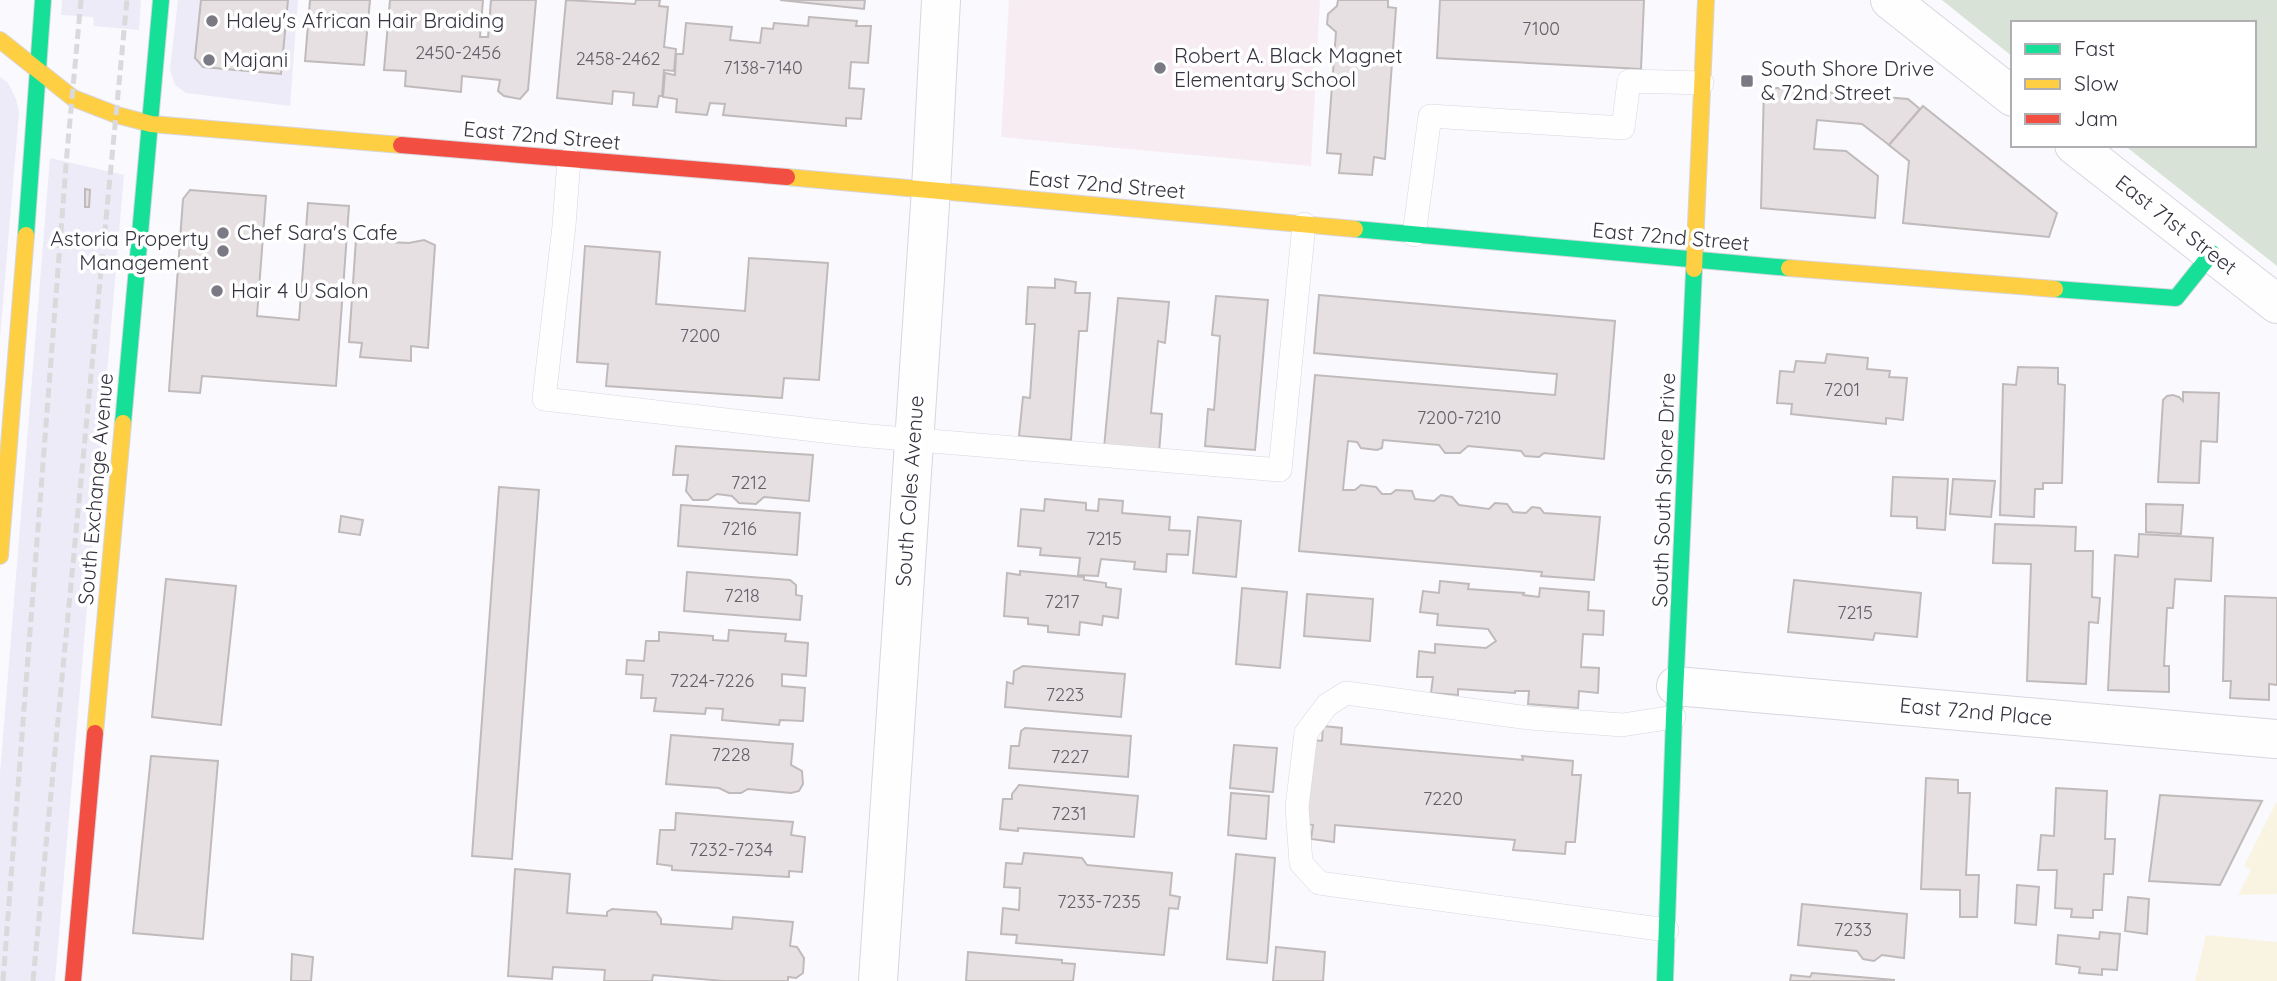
<svg xmlns="http://www.w3.org/2000/svg" width="2277" height="981" viewBox="0 0 2277 981" font-family="Quicksand,sans-serif">
	<rect width="100%" height="100%" fill="#faf9fe"/>
	<g fill="#edebf7">
		<path d="M 62,0 L 141,0 L 139,30 L 94,26 L 93,17 L 61,15 Z"/>
		<path d="M 178,0 L 298,0 L 290,106 L 186,93 L 175,85 L 170,70 Z"/>
		<path d="M 0,77 L 8,83 L 16,99 L 19,112 L 0,338 Z"/>
		<path d="M 50,158 L 124,175 L 55,981 L 0,981 L 0,773 Z"/>
	</g>
	<path fill="#f8ecf3" d="M 1009,0 L 1320,0 L 1311,166 L 1001,137 Z"/>
	<path fill="#d9e2d6" d="M 1942,0 L 2277,0 L 2277,266 L 2124,145 L 2254,145 L 2254,23 L 2013,23 L 2013,57 Z"/>
	<g fill="#f9f4e1">
		<path d="M 2277,801 L 2277,894 L 2238,895 L 2251,870 L 2244,866 Z"/>
		<path d="M 2206,935 L 2277,942 L 2277,981 L 2195,981 Z"/>
	</g>
	<g fill="#e7e0e2" stroke="#c1babb" stroke-width="2">
		<path d="M 201,0 L 288,0 L 281,74 L 203,67 L 195,58 Z"/>
		<path d="M 310,0 L 370,0 L 364,65 L 305,61 Z"/>
		<path d="M 390,0 L 483,0 L 480,37 L 488,37 L 491,0 L 536,0 L 528,90 L 520,99 L 504,96 L 498,91 L 500,80 L 462,76 L 461,92 L 405,86 L 406,71 L 384,70 Z"/>
		<path d="M 566,0 L 635,4 L 636,0 L 660,0 L 659,6 L 668,7 L 664,47 L 676,49 L 674,71 L 664,70 L 662,96 L 659,96 L 657,107 L 633,105 L 634,93 L 613,91 L 612,104 L 557,98 Z"/>
		<path d="M 780,0 L 865,0 L 864,9 Z"/>
		<path d="M 1338,0 L 1388,0 L 1388,7 L 1396,8 L 1385,159 L 1374,157 L 1372,175 L 1339,173 L 1341,154 L 1327,153 L 1336,32 L 1327,24 L 1328,14 L 1337,6 Z"/>
		<path d="M 1440,0 L 1644,0 L 1641,69 L 1437,58 Z"/>
		<path d="M 809,17 L 857,21 L 856,26 L 871,26 L 868,63 L 851,62 L 849,88 L 864,89 L 861,119 L 846,118 L 846,126 L 723,115 L 725,104 L 710,103 L 707,115 L 676,112 L 677,99 L 663,97 L 665,73 L 675,75 L 676,54 L 683,54 L 686,23 L 732,27 L 730,40 L 760,43 L 762,28 L 773,29 L 774,23 L 808,26 Z"/>
		<path d="M 1764,87 L 1908,99 L 1920,109 L 1889,145 L 1862,124 L 1817,120 L 1814,149 L 1846,151 L 1878,176 L 1875,218 L 1761,208 Z"/>
		<path d="M 1923,106 L 2057,213 L 2049,237 L 1903,223 L 1909,161 L 1889,145 Z"/>
		<path d="M 85,189 L 90,190 L 89,207 L 85,207 Z"/>
		<path d="M 190,190 L 266,196 L 257,316 L 299,320 L 308,203 L 349,206 L 336,386 L 202,376 L 200,393 L 169,391 L 183,199 Z"/>
		<path d="M 369,235 L 379,236 L 388,242 L 409,243 L 424,240 L 435,245 L 428,348 L 411,346 L 411,361 L 360,357 L 362,343 L 349,342 L 356,239 Z"/>
		<path d="M 585,246 L 660,252 L 656,304 L 745,311 L 749,258 L 828,263 L 819,380 L 784,378 L 782,398 L 606,386 L 608,364 L 577,362 Z"/>
		<path d="M 1055,279 L 1076,282 L 1075,293 L 1090,293 L 1087,331 L 1079,331 L 1071,440 L 1019,436 L 1023,397 L 1030,398 L 1035,324 L 1026,324 L 1028,287 L 1055,288 Z"/>
		<path d="M 1319,295 L 1615,321 L 1604,459 L 1544,453 L 1539,457 L 1525,456 L 1521,451 L 1468,446 L 1460,453 L 1445,453 L 1439,445 L 1383,440 L 1382,448 L 1377,450 L 1361,448 L 1357,442 L 1348,441 L 1343,490 L 1355,490 L 1361,485 L 1376,487 L 1382,494 L 1391,494 L 1396,490 L 1412,491 L 1415,499 L 1434,501 L 1441,495 L 1452,497 L 1459,505 L 1489,509 L 1495,503 L 1507,504 L 1513,512 L 1526,513 L 1532,507 L 1540,508 L 1544,513 L 1600,517 L 1594,580 L 1541,576 L 1542,572 L 1299,551 L 1315,375 L 1555,395 L 1557,374 L 1314,353 Z"/>
		<path d="M 1216,296 L 1268,300 L 1255,450 L 1205,446 L 1208,409 L 1214,410 L 1220,336 L 1212,335 Z"/>
		<path d="M 1118,298 L 1169,302 L 1165,343 L 1158,341 L 1151,413 L 1162,414 L 1159,453 L 1104,448 Z"/>
		<path d="M 1827,354 L 1868,358 L 1867,369 L 1890,371 L 1889,377 L 1907,378 L 1903,420 L 1886,418 L 1886,424 L 1791,414 L 1792,404 L 1777,403 L 1780,371 L 1794,372 L 1796,361 L 1825,363 Z"/>
		<path d="M 2018,367 L 2058,368 L 2058,384 L 2065,385 L 2062,483 L 2043,483 L 2043,489 L 2035,489 L 2034,517 L 2000,515 L 2003,384 L 2016,385 Z"/>
		<path d="M 2183,392 L 2219,393 L 2217,442 L 2201,441 L 2199,483 L 2158,482 L 2163,400 L 2167,396 L 2173,395 L 2179,397 L 2183,401 Z"/>
		<path d="M 676,446 L 813,455 L 809,501 L 764,497 L 756,504 L 739,503 L 732,496 L 717,494 L 708,500 L 693,500 L 686,491 L 688,475 L 673,475 Z"/>
		<path d="M 1893,477 L 1948,479 L 1945,530 L 1917,528 L 1917,517 L 1891,516 Z"/>
		<path d="M 1953,479 L 1995,481 L 1991,517 L 1950,514 Z"/>
		<path d="M 499,487 L 539,490 L 512,859 L 472,856 Z"/>
		<path d="M 1045,499 L 1086,503 L 1086,510 L 1098,511 L 1099,499 L 1123,501 L 1122,513 L 1170,517 L 1169,530 L 1190,531 L 1188,555 L 1167,554 L 1166,572 L 1134,569 L 1135,562 L 1101,559 L 1098,576 L 1078,575 L 1080,558 L 1040,555 L 1041,548 L 1018,546 L 1021,509 L 1044,511 Z"/>
		<path d="M 2146,504 L 2183,505 L 2181,534 L 2146,532 Z"/>
		<path d="M 681,505 L 800,513 L 797,555 L 678,546 Z"/>
		<path d="M 341,516 L 363,520 L 360,535 L 339,532 Z"/>
		<path d="M 1198,517 L 1241,521 L 1236,577 L 1193,573 Z"/>
		<path d="M 1995,524 L 2076,527 L 2075,551 L 2093,551 L 2092,597 L 2100,598 L 2098,623 L 2089,622 L 2086,684 L 2027,681 L 2031,564 L 1993,563 Z"/>
		<path d="M 2139,534 L 2213,538 L 2211,581 L 2175,579 L 2173,608 L 2167,608 L 2164,666 L 2169,666 L 2169,692 L 2108,690 L 2115,555 L 2138,557 Z"/>
		<path d="M 1020,571 L 1084,577 L 1084,580 L 1106,583 L 1106,587 L 1121,589 L 1118,618 L 1103,616 L 1102,625 L 1080,622 L 1079,635 L 1048,632 L 1048,626 L 1028,624 L 1028,618 L 1004,616 L 1007,573 L 1020,575 Z"/>
		<path d="M 687,572 L 790,580 L 796,585 L 796,595 L 802,596 L 800,620 L 684,611 Z"/>
		<path d="M 166,579 L 236,586 L 221,725 L 152,717 Z"/>
		<path d="M 1794,580 L 1921,593 L 1917,637 L 1875,633 L 1873,640 L 1788,632 Z"/>
		<path d="M 1440,581 L 1469,584 L 1468,589 L 1524,593 L 1523,595 L 1539,597 L 1540,588 L 1589,592 L 1588,610 L 1604,611 L 1603,635 L 1583,634 L 1581,667 L 1599,668 L 1598,693 L 1579,691 L 1578,708 L 1528,704 L 1529,691 L 1515,691 L 1515,693 L 1458,689 L 1458,695 L 1431,693 L 1433,677 L 1417,677 L 1419,651 L 1435,653 L 1435,644 L 1486,648 L 1496,641 L 1488,629 L 1437,625 L 1438,614 L 1420,612 L 1423,591 L 1439,593 Z"/>
		<path d="M 1242,588 L 1287,592 L 1280,668 L 1236,664 Z"/>
		<path d="M 1307,594 L 1373,599 L 1370,641 L 1304,636 Z"/>
		<path d="M 2225,596 L 2277,598 L 2277,685 L 2269,684 L 2269,700 L 2230,698 L 2231,681 L 2223,681 Z"/>
		<path d="M 729,630 L 786,634 L 785,641 L 808,643 L 806,676 L 782,674 L 782,686 L 805,688 L 803,721 L 780,720 L 779,725 L 722,720 L 723,709 L 706,708 L 705,714 L 654,711 L 656,698 L 641,698 L 643,675 L 626,674 L 627,660 L 644,661 L 646,641 L 659,641 L 659,632 L 713,636 L 713,640 L 728,641 Z"/>
		<path d="M 1023,666 L 1125,674 L 1121,717 L 1005,707 L 1007,682 L 1013,684 L 1014,671 Z"/>
		<path d="M 1323,726 L 1342,728 L 1341,744 L 1523,760 L 1522,756 L 1573,761 L 1572,775 L 1581,775 L 1575,842 L 1566,842 L 1565,854 L 1513,850 L 1515,840 L 1335,825 L 1334,842 L 1311,839 L 1313,825 L 1305,824 L 1313,740 L 1322,741 Z"/>
		<path d="M 1025,728 L 1131,736 L 1128,777 L 1009,768 L 1011,746 L 1019,746 L 1021,731 Z"/>
		<path d="M 671,735 L 793,744 L 791,765 L 802,771 L 803,784 L 799,791 L 791,793 L 748,789 L 741,793 L 729,793 L 719,788 L 666,784 Z"/>
		<path d="M 1234,745 L 1277,748 L 1273,792 L 1230,788 Z"/>
		<path d="M 151,756 L 218,761 L 203,939 L 133,933 Z"/>
		<path d="M 1926,778 L 1958,780 L 1958,793 L 1970,793 L 1966,875 L 1979,875 L 1977,917 L 1960,917 L 1960,890 L 1921,889 Z"/>
		<path d="M 1019,785 L 1138,796 L 1134,837 L 1018,828 L 1018,831 L 1000,829 L 1003,799 L 1012,799 L 1012,794 Z"/>
		<path d="M 2056,788 L 2107,791 L 2105,839 L 2115,839 L 2113,874 L 2104,874 L 2102,910 L 2093,910 L 2093,918 L 2071,917 L 2072,909 L 2055,908 L 2057,870 L 2038,870 L 2041,835 L 2054,836 Z"/>
		<path d="M 1231,793 L 1269,796 L 1266,839 L 1228,835 Z"/>
		<path d="M 2160,795 L 2262,801 L 2220,885 L 2149,881 Z"/>
		<path d="M 676,813 L 793,822 L 791,835 L 805,837 L 802,872 L 789,871 L 789,877 L 672,870 L 672,866 L 657,864 L 660,830 L 675,830 Z"/>
		<path d="M 1024,853 L 1082,858 L 1087,865 L 1172,873 L 1170,895 L 1180,897 L 1178,909 L 1169,908 L 1164,955 L 1016,943 L 1017,935 L 1001,934 L 1003,908 L 1019,910 L 1020,888 L 1004,887 L 1006,863 L 1022,864 Z"/>
		<path d="M 1236,854 L 1275,858 L 1267,963 L 1227,959 Z"/>
		<path d="M 515,869 L 570,874 L 567,913 L 607,916 L 607,912 L 612,909 L 656,912 L 661,919 L 661,924 L 732,929 L 733,917 L 793,922 L 790,946 L 797,947 L 804,958 L 803,973 L 796,978 L 788,977 L 788,981 L 724,981 L 653,975 L 652,981 L 604,981 L 605,970 L 553,967 L 552,979 L 508,976 Z"/>
		<path d="M 2017,885 L 2039,887 L 2036,925 L 2015,923 Z"/>
		<path d="M 2128,897 L 2149,899 L 2147,934 L 2125,931 Z"/>
		<path d="M 1802,904 L 1907,914 L 1904,958 L 1882,955 L 1874,961 L 1863,959 L 1857,951 L 1798,945 Z"/>
		<path d="M 2100,932 L 2120,934 L 2117,970 L 2102,969 L 2102,975 L 2079,973 L 2080,967 L 2056,964 L 2058,935 L 2099,939 Z"/>
		<path d="M 1276,947 L 1325,952 L 1323,981 L 1273,981 Z"/>
		<path d="M 968,952 L 1062,960 L 1062,963 L 1075,964 L 1073,981 L 966,981 Z"/>
		<path d="M 292,954 L 313,957 L 311,981 L 291,981 Z"/>
		<path d="M 1812,973 L 1894,980 L 1894,981 L 1790,981 L 1791,975 L 1810,977 Z"/>
	</g>
	<g fill="none" stroke-linecap="round" stroke-linejoin="round">
		<defs>
			<g id="lane">
				<path d="M 569,159 L 564,226 L 544,399 L 858,435 L 1280,470 L 1304,224"/>
				<path d="M 1414,235 L 1430,116 L 1623,128 L 1629,81 L 1702,83"/>
				<path d="M 1667,930 L 1319,883 L 1301,863 L 1297,807 L 1306,733 L 1327,705 L 1346,693 L 1529,718 L 1622,725 L 1674,717"/>
			</g>
			<g id="street">
				<path d="M 1890,0 L 2013,97"/>
				<path d="M 2074,145 L 2277,304"/>
				<path d="M 1676,686 L 2276,739"/>
				<path d="M 878,981 L 931,189 L 941,0"/>
			</g>
			<g id="fast">
				<path d="M 1355,229 L 1789,268"/>
				<path d="M 26,235 L 43,0"/>
				<path d="M 2055,289 L 2176,298 L 2212,253"/>
				<path d="M 123,423 L 161,0"/>
				<path d="M 1665,981 L 1674,717 L 1694,269"/>
			</g>
			<g id="slow">
				<path d="M 0,40 L 73,98 L 117,115 L 151,124 L 401,145"/>
				<path d="M 787,177 L 1355,229"/>
				<path d="M 1789,268 L 2055,289"/>
				<path d="M 1694,269 L 1706,0"/>
				<path d="M 0,556 L 26,235"/>
				<path d="M 95,733 L 123,423"/>
			</g>
			<g id="jam">
				<path d="M 401,145 L 787,177"/>
				<path d="M 73,981 L 95,733"/>
			</g>
		</defs>
		<use href="#lane" stroke="#d7d6df" stroke-width="24"/>
		<use href="#street" stroke="#d7d6df" stroke-width="40"/>
		<use href="#fast" stroke="#d7d6df" stroke-width="18"/>
		<use href="#slow" stroke="#d7d6df" stroke-width="18"/>
		<use href="#jam" stroke="#d7d6df" stroke-width="18"/>
		<use href="#lane" stroke="#fefeff" stroke-width="23"/>
		<use href="#street" stroke="#fefeff" stroke-width="38"/>
		<use href="#fast" stroke="#16e098" stroke-width="16"/>
		<use href="#slow" stroke="#ffcf43" stroke-width="16"/>
		<use href="#jam" stroke="#f24e42" stroke-width="16"/>
		<g stroke="#dad9db" stroke-width="5" stroke-dasharray="10 5" stroke-linecap="butt">
			<path d="M 3,981 L 67,153 L 81,0"/>
			<path d="M 33,981 L 127,0"/>
		</g>
	</g>
	<g fill="#7b7983" stroke="#fff" stroke-width="2.5">
		<circle cx="212" cy="21" r="7"/>
		<circle cx="209" cy="60" r="7"/>
		<circle cx="1160" cy="68" r="7"/>
		<rect x="1740" y="74" width="14" height="14" rx="3.5"/>
		<circle cx="223" cy="233" r="7"/>
		<circle cx="223" cy="251" r="7"/>
		<circle cx="217" cy="291" r="7"/>
	</g>
	<g text-anchor="middle" stroke-width="7" stroke-linejoin="round" paint-order="stroke">
		<g font-size="18" fill="#63606a">
			<text x="1541" y="35">7100</text>
			<text x="458" y="59">2450-2456</text>
			<text x="618" y="65">2458-2462</text>
			<text x="763" y="74">7138-7140</text>
			<text x="700" y="342">7200</text>
			<text x="1842" y="396">7201</text>
			<text x="1459" y="424">7200-7210</text>
			<text x="749" y="489">7212</text>
			<text x="739" y="535">7216</text>
			<text x="1104" y="545">7215</text>
			<text x="742" y="602">7218</text>
			<text x="1062" y="608">7217</text>
			<text x="1855" y="619">7215</text>
			<text x="712" y="687">7224-7226</text>
			<text x="1065" y="701">7223</text>
			<text x="731" y="761">7228</text>
			<text x="1070" y="763">7227</text>
			<text x="1443" y="805">7220</text>
			<text x="1069" y="820">7231</text>
			<text x="731" y="856">7232-7234</text>
			<text x="1099" y="908">7233-7235</text>
			<text x="1853" y="936">7233</text>
		</g>
		<g font-size="21" fill="#363441" stroke="#fff" text-anchor="start">
			<text x="226" y="28">Haley's African Hair Braiding</text>
			<text x="1174" y="63">Robert A. Black Magnet<tspan x="1174" dy="24">Elementary School</tspan></text>
			<text x="223" y="67">Majani</text>
			<text x="1761" y="76">South Shore Drive<tspan x="1761" dy="24">&amp; 72nd Street</tspan></text>
			<text x="237" y="240">Chef Sara's Cafe</text>
			<text x="209" y="246" text-anchor="end">Astoria Property<tspan x="209" dy="24">Management</tspan></text>
			<text x="231" y="298">Hair 4 U Salon</text>
		</g>
		<g font-size="21" fill="#363441" stroke="#fff">
			<text transform="translate(542 136) rotate(5)" y="7">East 72nd Street</text>
			<text transform="translate(1107 185) rotate(5)" y="7">East 72nd Street</text>
			<text transform="translate(2176 225) rotate(38)" y="7">East 71st Street</text>
			<text transform="translate(1671 237) rotate(5)" y="7">East 72nd Street</text>
			<text transform="translate(96 489) rotate(-85)" y="7">South Exchange Avenue</text>
			<text transform="translate(1664 490) rotate(-88)" y="7">South South Shore Drive</text>
			<text transform="translate(910 491) rotate(-86)" y="7">South Coles Avenue</text>
			<text transform="translate(1976 712) rotate(5)" y="7">East 72nd Place</text>
		</g>
	</g>
	<rect x="2011" y="21" width="245" height="126" fill="#ffffff" stroke="#afaeb3" stroke-width="2"/>
	<rect x="2025" y="44" width="35" height="10" fill="#16e098" stroke="#afaeb3" stroke-width="2"/>
	<text x="2074" y="56" font-size="21" fill="#363441">Fast</text>
	<rect x="2025" y="79" width="35" height="10" fill="#ffcf43" stroke="#afaeb3" stroke-width="2"/>
	<text x="2074" y="91" font-size="21" fill="#363441">Slow</text>
	<rect x="2025" y="114" width="35" height="10" fill="#f24e42" stroke="#afaeb3" stroke-width="2"/>
	<text x="2074" y="126" font-size="21" fill="#363441">Jam</text>
</svg>
